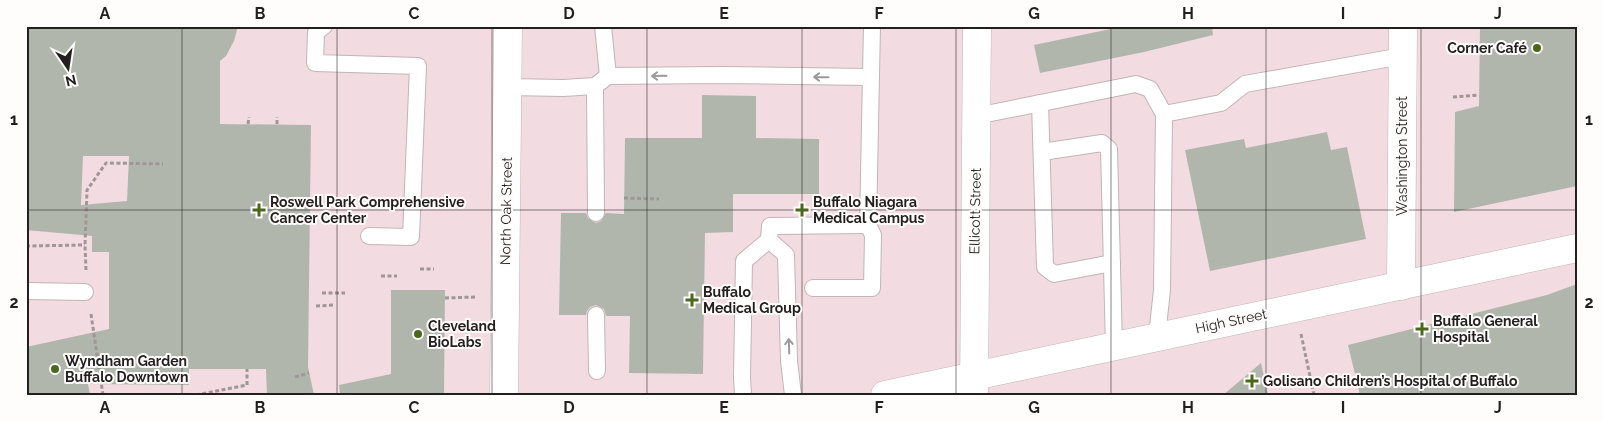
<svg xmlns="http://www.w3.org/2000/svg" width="1603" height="421" viewBox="0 0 1603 421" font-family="Raleway,sans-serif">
	<rect width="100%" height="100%" fill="#faebee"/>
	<rect fill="#f3dce1" x="26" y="26" width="1551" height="369"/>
	<g fill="#b1b6ac" fill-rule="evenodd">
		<path d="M 26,26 L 238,26 L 234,41 L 226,56 L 220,61 L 220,124 L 311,125 L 308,367 L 314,395 L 267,395 L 266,369 L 189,369 L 189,385 L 88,384 L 90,395 L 26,395 L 26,347 L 109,329 L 109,252 L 92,252 L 92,236 L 26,230 ZM 83,156 L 129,156 L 127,201 L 81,205 Z"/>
		<path d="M 1125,26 L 1212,26 L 1213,35 L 1144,52 L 1040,73 L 1034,45 Z"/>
		<path d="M 1480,26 L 1577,26 L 1577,186 L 1454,212 L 1455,112 L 1479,106 Z"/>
		<path d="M 702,95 L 756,96 L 756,138 L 819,139 L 819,194 L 733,194 L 733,232 L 705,233 L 703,374 L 629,373 L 630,316 L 606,316 L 604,309 L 596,305 L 590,307 L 587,311 L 586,315 L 559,315 L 561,213 L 586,213 L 588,218 L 596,223 L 601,221 L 606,213 L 624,214 L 625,138 L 702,138 Z"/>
		<path d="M 1327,132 L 1331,150 L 1347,147 L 1366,239 L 1210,271 L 1185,150 L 1244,139 L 1246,148 Z"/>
		<path d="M 1577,284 L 1577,395 L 1360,395 L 1348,345 L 1547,295 Z"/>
		<path d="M 391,290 L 445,290 L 444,395 L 340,395 L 339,385 L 391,374 Z"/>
		<path d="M 1261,363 L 1268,395 L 1223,395 Z"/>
	</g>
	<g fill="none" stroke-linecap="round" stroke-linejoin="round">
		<defs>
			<g id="service">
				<path d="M 324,26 L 316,32 L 315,63 L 418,66 L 411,237 L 369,236"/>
				<path d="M 603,26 L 608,76"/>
				<path d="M 595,86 L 596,213"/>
				<path d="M 507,87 L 563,88 L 595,86 L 608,76 L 722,75 L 870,77"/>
				<path d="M 1040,103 L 1045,267 L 1054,274 L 1112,263"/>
				<path d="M 976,116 L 1136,84 L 1150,89 L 1164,114"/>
				<path d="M 1042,152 L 1102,143 L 1109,149 L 1114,346"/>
				<path d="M 769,240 L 770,226 L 868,225 L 872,26"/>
				<path d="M 813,288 L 872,288 L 873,235 L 868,225"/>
				<path d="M 26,291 L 85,292"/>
				<path d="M 596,315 L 597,371"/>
				<path d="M 1157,336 L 1162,290 L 1164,114 L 1221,103 L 1245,84 L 1402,56"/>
				<path d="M 743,395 L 742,377 L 744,261 L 769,240 L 786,255 L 789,361 L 793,395"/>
			</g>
			<g id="minor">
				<path d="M 1401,286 L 1403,26"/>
				<path d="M 974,392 L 977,26"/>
				<path d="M 504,395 L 508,26"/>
				<path d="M 885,395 L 1577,248"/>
			</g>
		</defs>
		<use href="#service" stroke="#c2b4b7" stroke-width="18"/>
		<use href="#minor" stroke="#c2b4b7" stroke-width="29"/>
		<g stroke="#a09597" stroke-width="3" stroke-dasharray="4 2.5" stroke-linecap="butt">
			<path d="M 1453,97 L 1479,95"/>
			<path d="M 248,124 L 249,117"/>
			<path d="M 277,124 L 277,117"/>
			<path d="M 624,198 L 659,199"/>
			<path d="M 26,246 L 85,245"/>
			<path d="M 420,269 L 434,269"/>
			<path d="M 86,270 L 85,245 L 87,190 L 106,163 L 163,164"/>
			<path d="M 381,276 L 397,276"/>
			<path d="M 322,293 L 345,293"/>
			<path d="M 445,298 L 475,297"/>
			<path d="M 316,306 L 334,305"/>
			<path d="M 91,314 L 103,395"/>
			<path d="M 1301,334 L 1314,395"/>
			<path d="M 295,377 L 309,373"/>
			<path d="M 196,395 L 247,385 L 247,369"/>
		</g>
		<use href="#service" stroke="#fff" stroke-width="16"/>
		<use href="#minor" stroke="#fff" stroke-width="28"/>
	</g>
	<defs><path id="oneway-shaft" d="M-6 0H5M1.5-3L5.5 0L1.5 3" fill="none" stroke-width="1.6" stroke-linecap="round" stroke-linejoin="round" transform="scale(1.25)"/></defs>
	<g stroke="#9c9a9a">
		<use href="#oneway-shaft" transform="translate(659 76) rotate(179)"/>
		<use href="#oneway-shaft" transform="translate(821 77) rotate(-179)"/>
		<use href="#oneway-shaft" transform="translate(789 346) rotate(-92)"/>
	</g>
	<path fill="none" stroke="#231e1f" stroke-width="1" stroke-opacity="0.55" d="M 182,26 L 182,395M 337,26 L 337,395M 492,26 L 492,395M 647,26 L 647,395M 802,26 L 802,395M 956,26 L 956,395M 1111,26 L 1111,395M 1266,26 L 1266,395M 1421,26 L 1421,395M 26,210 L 1577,210"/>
	<g fill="#4a681c" stroke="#fffcfc" stroke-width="2">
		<circle cx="1537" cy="48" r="5"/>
		<path d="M256.5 202.5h5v5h5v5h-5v5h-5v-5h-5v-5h5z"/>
		<path d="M799.5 202.5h5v5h5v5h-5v5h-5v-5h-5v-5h5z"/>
		<path d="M689.5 292.5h5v5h5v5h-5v5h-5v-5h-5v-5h5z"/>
		<path d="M1419.5 321.5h5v5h5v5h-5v5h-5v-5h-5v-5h5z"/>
		<circle cx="418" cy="334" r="5"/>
		<circle cx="55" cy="369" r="5"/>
		<path d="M1249.5 373.5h5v5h5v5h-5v5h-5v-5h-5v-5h5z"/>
	</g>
	<g text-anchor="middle" stroke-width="4" stroke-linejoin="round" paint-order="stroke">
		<g font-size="14" font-weight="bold" fill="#231e1f" stroke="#fffcfc" text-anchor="start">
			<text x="1527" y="53" text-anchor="end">Corner Café</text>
			<text x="270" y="207">Roswell Park Comprehensive<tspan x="270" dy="16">Cancer Center</tspan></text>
			<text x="813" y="207">Buffalo Niagara<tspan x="813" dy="16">Medical Campus</tspan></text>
			<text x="703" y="297">Buffalo<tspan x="703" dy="16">Medical Group</tspan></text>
			<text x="1433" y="326">Buffalo General<tspan x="1433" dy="16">Hospital</tspan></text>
			<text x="428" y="331">Cleveland<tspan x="428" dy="16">BioLabs</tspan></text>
			<text x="65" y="366">Wyndham Garden<tspan x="65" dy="16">Buffalo Downtown</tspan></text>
			<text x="1263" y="386">Golisano Children’s Hospital of Buffalo</text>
		</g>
		<g font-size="14" fill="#231e1f" stroke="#fffcfc">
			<text transform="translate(1402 156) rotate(-90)" y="5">Washington Street</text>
			<text transform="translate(506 211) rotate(-89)" y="5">North Oak Street</text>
			<text transform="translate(975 211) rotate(-89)" y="5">Ellicott Street</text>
			<text transform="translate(1231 321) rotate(-12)" y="5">High Street</text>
		</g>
	</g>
	<rect width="1603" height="421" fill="none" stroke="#fffcfc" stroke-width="55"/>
	<g transform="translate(68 68) rotate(167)" stroke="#fffcfc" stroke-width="4" paint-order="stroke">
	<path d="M0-4L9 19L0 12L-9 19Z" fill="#231e1f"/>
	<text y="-8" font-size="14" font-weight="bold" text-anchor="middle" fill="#231e1f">N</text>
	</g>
	<rect x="28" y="28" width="1548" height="366" fill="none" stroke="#231e1f" stroke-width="2"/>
	<g font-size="16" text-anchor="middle" font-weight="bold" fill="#231e1f">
		<text x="105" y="19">A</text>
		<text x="260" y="19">B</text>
		<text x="414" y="19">C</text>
		<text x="569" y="19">D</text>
		<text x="724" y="19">E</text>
		<text x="879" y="19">F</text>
		<text x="1034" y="19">G</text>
		<text x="1188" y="19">H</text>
		<text x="1343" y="19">I</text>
		<text x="1498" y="19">J</text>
		<text x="14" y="125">1</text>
		<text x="1589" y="125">1</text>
		<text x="14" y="308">2</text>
		<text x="1589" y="308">2</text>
		<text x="105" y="413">A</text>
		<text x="260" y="413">B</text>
		<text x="414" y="413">C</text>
		<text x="569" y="413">D</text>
		<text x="724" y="413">E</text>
		<text x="879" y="413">F</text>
		<text x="1034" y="413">G</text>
		<text x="1188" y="413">H</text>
		<text x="1343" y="413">I</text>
		<text x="1498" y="413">J</text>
	</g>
</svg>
